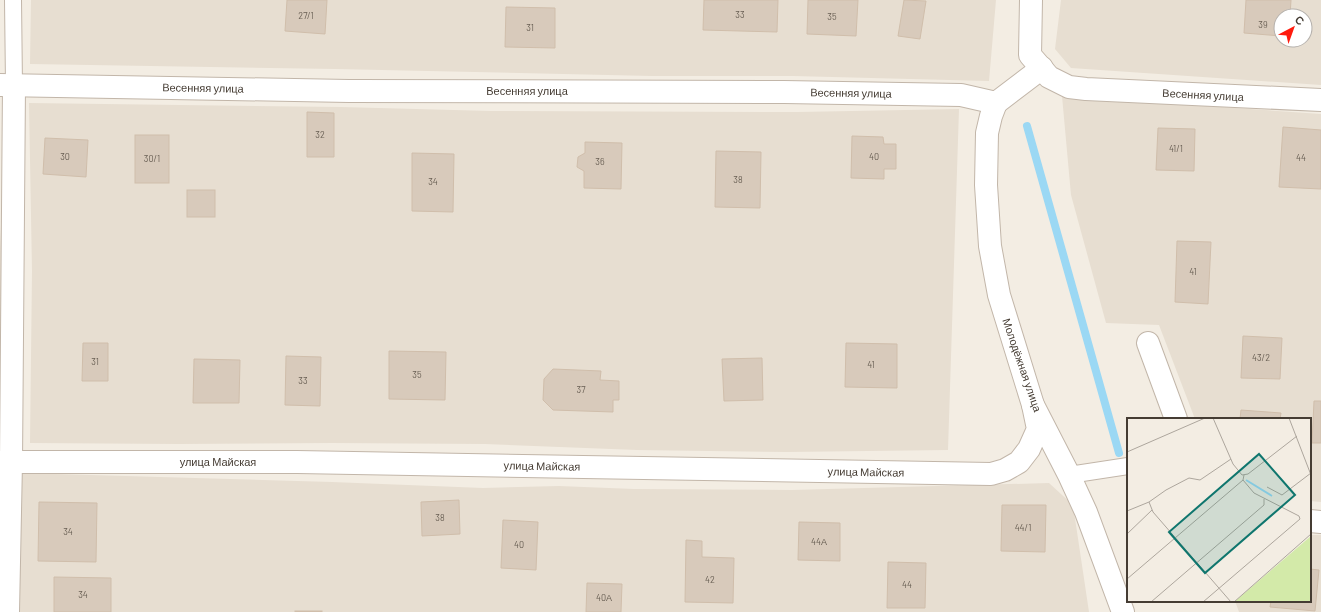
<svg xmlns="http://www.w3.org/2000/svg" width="1321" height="612" viewBox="0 0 1321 612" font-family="Barlow,sans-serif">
	<rect width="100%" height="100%" fill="#f3ede3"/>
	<g fill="#e7ded1" fill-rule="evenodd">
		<path d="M 31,0 L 996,0 L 989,81 L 793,76 L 652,76 L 335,69 L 30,64 Z"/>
		<path d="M 1061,0 L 1321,0 L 1321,85 L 1071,68 L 1055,49 ZM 1281,16 L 1305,16 L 1305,40 L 1281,40 Z"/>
		<path d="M 1062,96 L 1321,114 L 1321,502 L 1310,501 L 1310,419 L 1195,419 L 1159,325 L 1106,323 L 1071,195 Z"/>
		<path d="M 29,103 L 341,107 L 491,111 L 798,112 L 959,109 L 948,450 L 787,452 L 637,450 L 485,444 L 332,443 L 179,444 L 30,443 L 32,271 Z"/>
		<path d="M 0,227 L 11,448 L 0,448 Z"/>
		<path d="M 21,473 L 332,482 L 483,488 L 559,486 L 634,489 L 792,490 L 1049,483 L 1073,505 L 1089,612 L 0,612 Z"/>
		<path d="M 1310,535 L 1321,535 L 1321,612 L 1239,612 L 1235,601 L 1310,601 Z"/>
	</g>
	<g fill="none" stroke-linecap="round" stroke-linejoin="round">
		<path stroke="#9bd8f4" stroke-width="8" d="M 1027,126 L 1119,453"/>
	</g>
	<g fill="#d8cabb" stroke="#d0beab">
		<path d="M 287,0 L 327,0 L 325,34 L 285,31 Z"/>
		<path d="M 704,0 L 778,0 L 777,32 L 703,30 Z"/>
		<path d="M 808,0 L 858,0 L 856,36 L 807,34 Z"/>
		<path d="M 904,0 L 926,1 L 920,39 L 898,36 Z"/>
		<path d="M 1246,0 L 1291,0 L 1290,16 L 1281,16 L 1281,36 L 1244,33 Z"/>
		<path d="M 506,7 L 555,8 L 555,48 L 505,47 Z"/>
		<path d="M 307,112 L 334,113 L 334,157 L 307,157 Z"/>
		<path d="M 1283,127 L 1321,130 L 1321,189 L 1279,187 Z"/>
		<path d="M 1158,128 L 1195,129 L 1194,171 L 1156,170 Z"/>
		<rect x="135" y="135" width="34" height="48"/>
		<path d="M 852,136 L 883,137 L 884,144 L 896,144 L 896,169 L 884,169 L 884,179 L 851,178 Z"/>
		<path d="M 45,138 L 88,140 L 86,177 L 43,174 Z"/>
		<path d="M 585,142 L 622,143 L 621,189 L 584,188 L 584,171 L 577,167 L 578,157 L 585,153 Z"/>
		<path d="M 716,151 L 761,152 L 760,208 L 715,207 Z"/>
		<path d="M 412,153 L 454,154 L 453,212 L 412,211 Z"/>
		<rect x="187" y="190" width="28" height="27"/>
		<path d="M 1177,241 L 1211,242 L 1208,304 L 1175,302 Z"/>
		<path d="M 1243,336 L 1282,338 L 1280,379 L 1241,378 Z"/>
		<path d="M 83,343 L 108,343 L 108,381 L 82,381 Z"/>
		<path d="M 846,343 L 897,344 L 897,388 L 845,387 Z"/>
		<path d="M 389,351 L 446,352 L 445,400 L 389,399 Z"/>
		<path d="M 286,356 L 321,357 L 320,406 L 285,405 Z"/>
		<path d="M 762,358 L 763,400 L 724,401 L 722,359 Z"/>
		<path d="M 194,359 L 240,360 L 239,403 L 193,403 Z"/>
		<path d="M 553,369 L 601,371 L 600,380 L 619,381 L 619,400 L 613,400 L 613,412 L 553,410 L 543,400 L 544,379 Z"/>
		<path d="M 1314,401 L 1321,401 L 1321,443 L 1312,443 Z"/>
		<path d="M 1241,410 L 1281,413 L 1280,419 L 1240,419 Z"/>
		<path d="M 459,500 L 460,534 L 422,536 L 421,502 Z"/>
		<path d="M 39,502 L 97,503 L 96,562 L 38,561 Z"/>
		<path d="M 1002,505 L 1046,505 L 1045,552 L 1001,551 Z"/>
		<path d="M 503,520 L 538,522 L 536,570 L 501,568 Z"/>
		<path d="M 799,522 L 840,523 L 840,561 L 798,560 Z"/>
		<path d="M 686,540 L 702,541 L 702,557 L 734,558 L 733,603 L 685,602 Z"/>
		<path d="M 888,562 L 926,563 L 925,608 L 887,608 Z"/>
		<path d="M 1310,569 L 1319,570 L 1315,611 L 1270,607 L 1271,601 L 1310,601 Z"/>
		<path d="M 54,577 L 111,578 L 111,612 L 54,612 Z"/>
		<path d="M 587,583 L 622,584 L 621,612 L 586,612 Z"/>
		<rect x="295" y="611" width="27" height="1"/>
	</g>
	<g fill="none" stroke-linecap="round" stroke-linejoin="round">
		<defs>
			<g id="lane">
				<path d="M 13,0 L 14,85"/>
				<path d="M 1069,475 L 1128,466"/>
			</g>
			<g id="street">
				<path d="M 1031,0 L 1030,55 L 1049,77 L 1069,87 L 1086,89 L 1321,100"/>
				<path d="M 0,85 L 349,91 L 784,92 L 961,95 L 996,103 L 1042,68"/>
				<path d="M 996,103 L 991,116 L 987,133 L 986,185 L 990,246 L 999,295 L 1033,405 L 1069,475 L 1086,512 L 1123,612"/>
				<path d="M 1148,343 L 1176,419"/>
				<path d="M 0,462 L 297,462 L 991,474 L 1005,470 L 1019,462 L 1029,449 L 1038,429 L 1033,405"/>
				<path d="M 1310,521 L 1321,522"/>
				<path d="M 8,612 L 11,462 L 14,85"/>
			</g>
		</defs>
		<use href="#lane" stroke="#c2b6a9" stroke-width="18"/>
		<use href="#street" stroke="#c2b6a9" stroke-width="24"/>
		<use href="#lane" stroke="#fff" stroke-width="16"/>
		<use href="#street" stroke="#fff" stroke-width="22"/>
	</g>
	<g text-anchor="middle" stroke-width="3.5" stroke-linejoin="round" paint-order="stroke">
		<g font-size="9" fill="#6a6055">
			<text x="740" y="18">33</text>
			<text x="306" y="19">27/1</text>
			<text x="832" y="20">35</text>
			<text x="1263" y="28">39</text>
			<text x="530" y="31">31</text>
			<text x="320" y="138">32</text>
			<text x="1176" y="152">41/1</text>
			<text x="65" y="160">30</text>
			<text x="874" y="160">40</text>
			<text x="1301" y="161">44</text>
			<text x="152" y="162">30/1</text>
			<text x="600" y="165">36</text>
			<text x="738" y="183">38</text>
			<text x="433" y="185">34</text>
			<text x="1193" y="275">41</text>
			<text x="1261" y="361">43/2</text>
			<text x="95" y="365">31</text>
			<text x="871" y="368">41</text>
			<text x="417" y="378">35</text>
			<text x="303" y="384">33</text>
			<text x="581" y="393">37</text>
			<text x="440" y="521">38</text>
			<text x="1023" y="531">44/1</text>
			<text x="68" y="535">34</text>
			<text x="819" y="545">44А</text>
			<text x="519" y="548">40</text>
			<text x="710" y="583">42</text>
			<text x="907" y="588">44</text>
			<text x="83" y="598">34</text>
			<text x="604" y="601">40А</text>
		</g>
		<g font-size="11" fill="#453c33" stroke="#fff">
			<text transform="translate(203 88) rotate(1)" y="4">Весенняя улица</text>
			<text x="527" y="95">Весенняя улица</text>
			<text transform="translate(851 93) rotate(1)" y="4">Весенняя улица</text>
			<text transform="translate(1203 95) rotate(3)" y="4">Весенняя улица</text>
			<text transform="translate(1022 365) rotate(71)" y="4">Молодёжная улица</text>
			<text x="218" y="466">улица Майская</text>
			<text transform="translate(542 466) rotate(1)" y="4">улица Майская</text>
			<text transform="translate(866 472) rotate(1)" y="4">улица Майская</text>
		</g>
	</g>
	<g transform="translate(1127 418)">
		<rect width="184" height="184" fill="#f3ede3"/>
		<path d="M 184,118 L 184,184 L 107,184 Z" fill="#d3eaa9"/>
		<path fill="none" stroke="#9bd8f4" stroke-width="2" d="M 119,62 L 145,78"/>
		<path fill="none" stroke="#ada69d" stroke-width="1" d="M 86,0 L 106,46 L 115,57 L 121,56 L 170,18M 162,0 L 184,57M 0,34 L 78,0M 140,69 L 155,77 L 184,55M 22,84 L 26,94 L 104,184M 0,93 L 22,84 L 39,72 L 62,60 L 73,62 L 104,41M 0,116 L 25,92M 0,161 L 116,62 L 117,57M 24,184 L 137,87 L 137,81M 76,184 L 173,101 L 172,98 L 127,75 L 116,62M 107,184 L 184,116"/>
		<path fill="#0f766e" fill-opacity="0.15" stroke="#0f766e" stroke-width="2" d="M 132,36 L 168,77 L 78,155 L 42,114 Z"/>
		<rect width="184" height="184" fill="none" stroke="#453c33" stroke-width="2"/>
	</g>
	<g transform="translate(1293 28) rotate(41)"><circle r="19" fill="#ffffff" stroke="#b5b1ad"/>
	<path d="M0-3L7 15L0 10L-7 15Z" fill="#ff1b0e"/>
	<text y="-6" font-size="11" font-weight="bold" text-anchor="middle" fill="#453c33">С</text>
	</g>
</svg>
